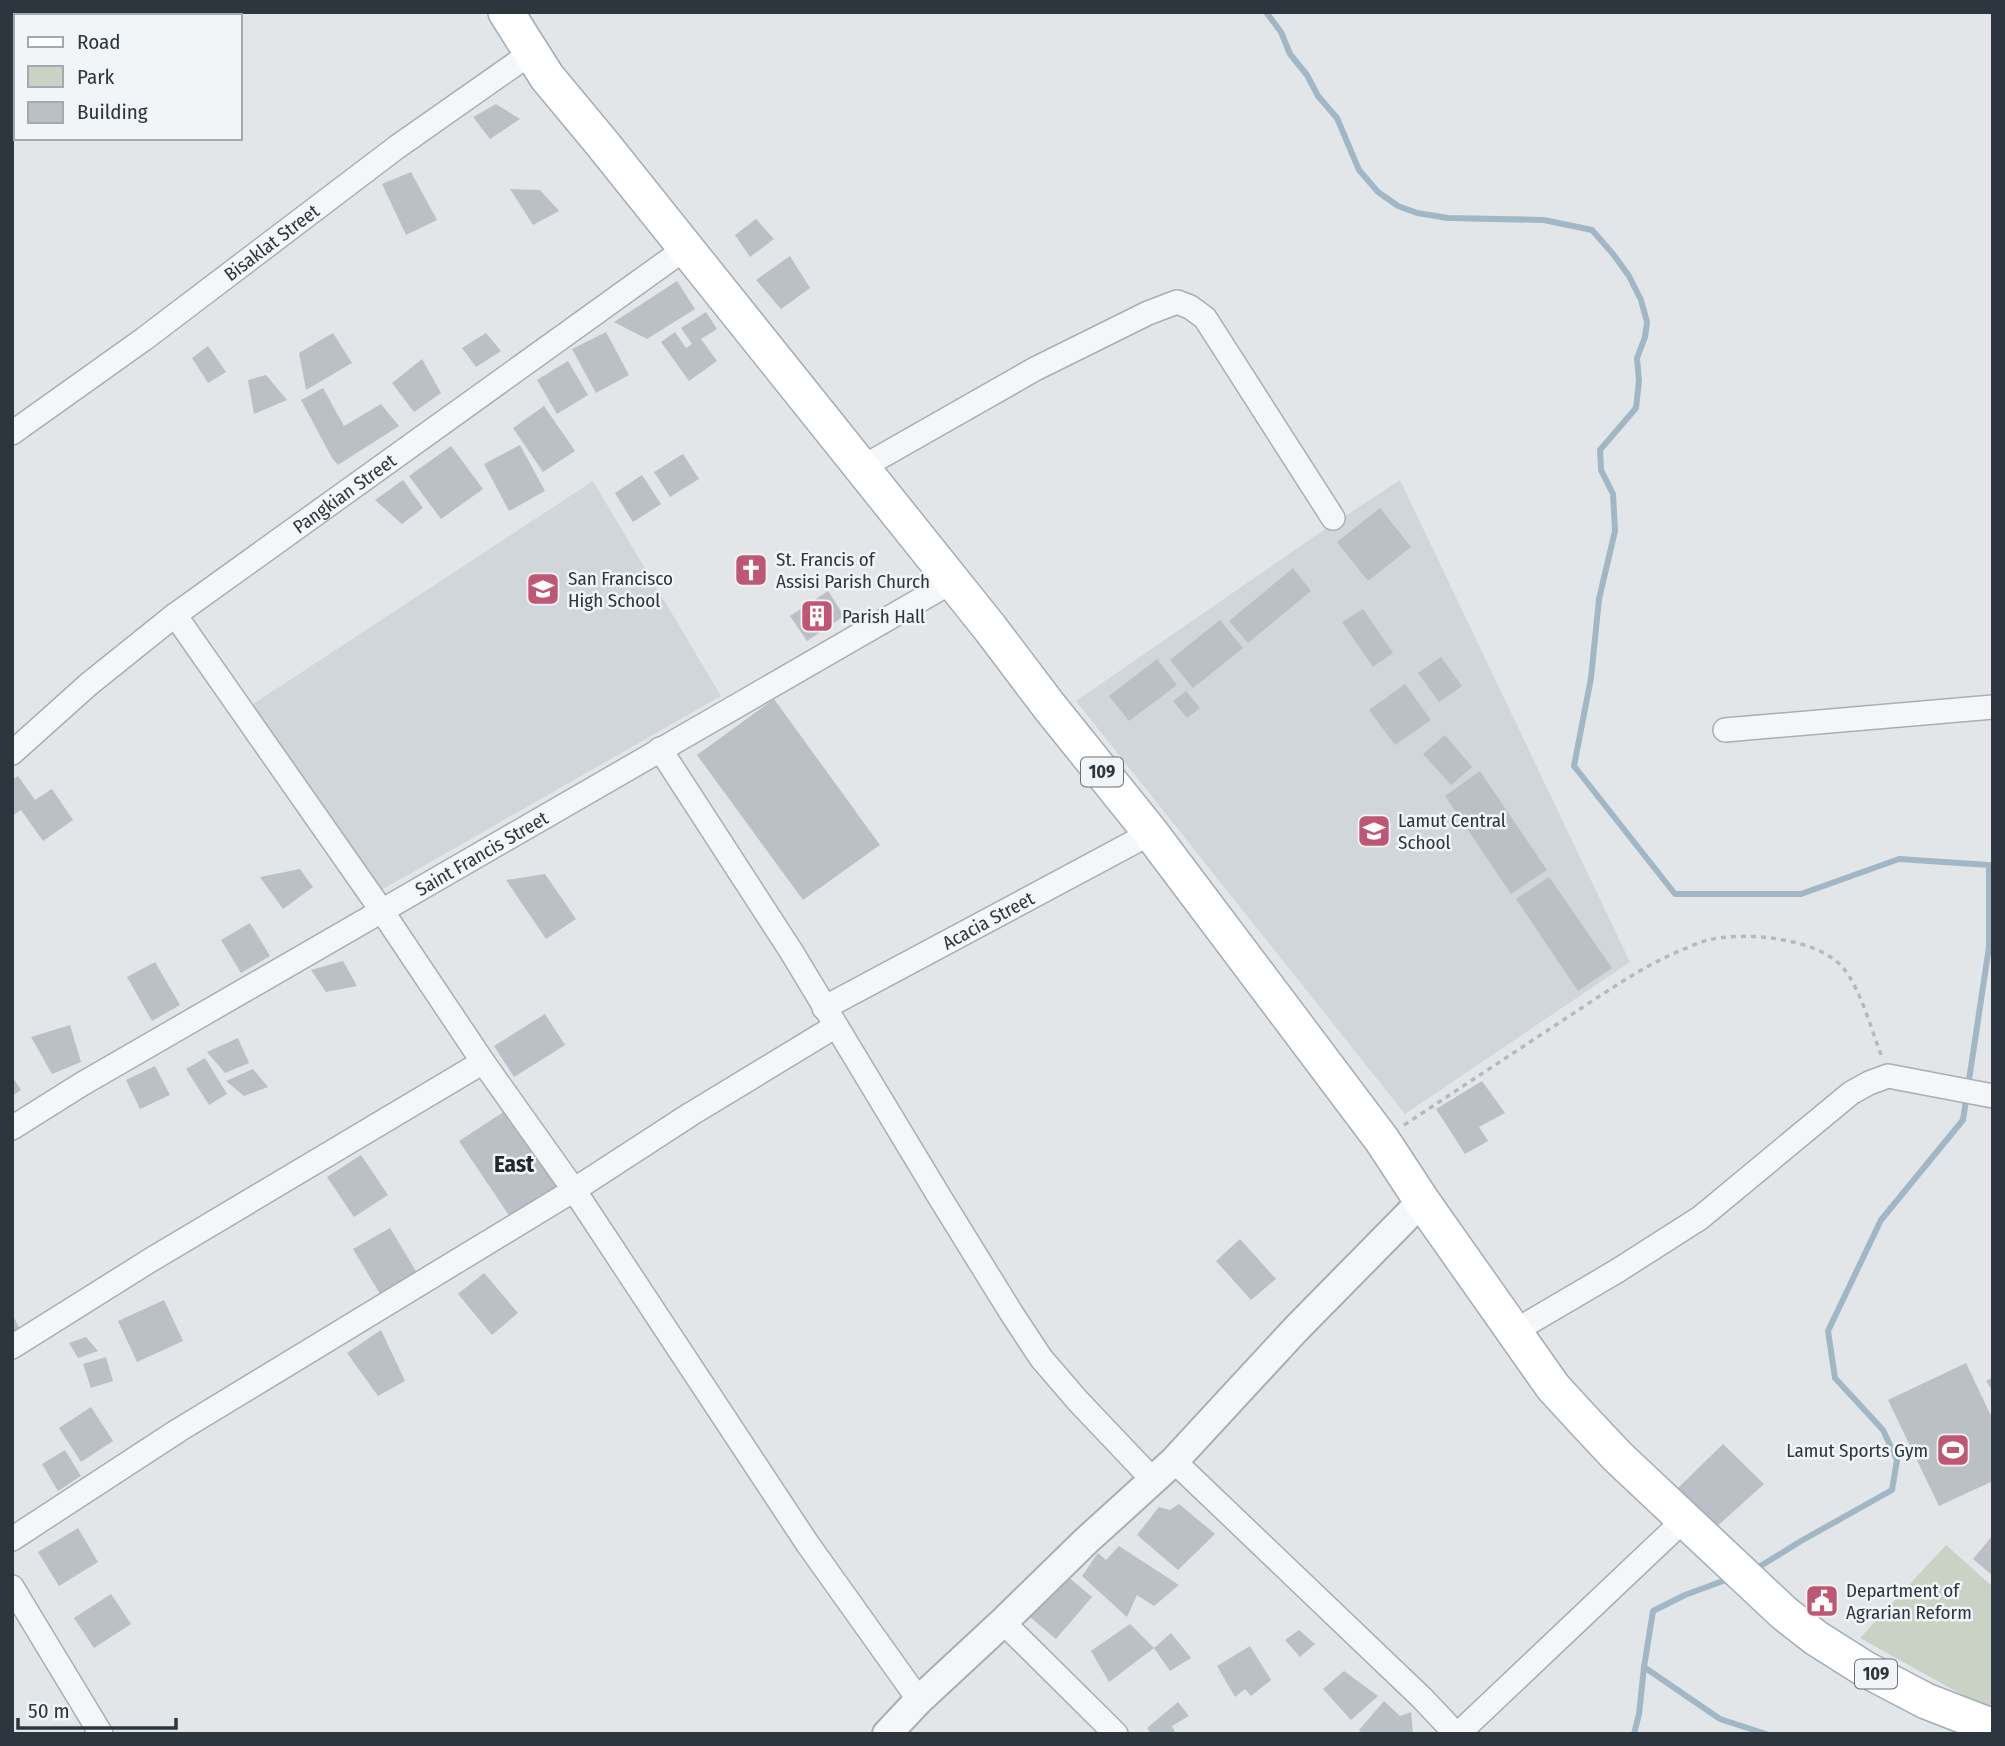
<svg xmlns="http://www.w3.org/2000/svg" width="2005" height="1746" viewBox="0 0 2005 1746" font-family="'Fira Sans Condensed',sans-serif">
	<rect width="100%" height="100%" fill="#e3e6e9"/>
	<g fill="#d1d6db">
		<path d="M 1400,480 L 1630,962 L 1405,1114 L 1076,701 L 1318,534 Z"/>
		<path d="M 593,481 L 721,696 L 378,892 L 247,708 Z"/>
	</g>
	<path fill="#cad2c5" d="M 1946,1545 L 1993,1587 L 1993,1712 L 1860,1638 Z"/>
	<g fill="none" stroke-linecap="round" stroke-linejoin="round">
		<g stroke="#a2b7c5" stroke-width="6">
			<path d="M 1266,12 L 1281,32 L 1290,54 L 1307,75 L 1318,96 L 1337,118 L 1359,170 L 1378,192 L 1398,206 L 1417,213 L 1448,218 L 1544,220 L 1592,230 L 1613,254 L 1629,276 L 1641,300 L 1647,322 L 1645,337 L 1637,358 L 1639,381 L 1636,408 L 1600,450 L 1601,470 L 1613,494 L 1615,531 L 1599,599 L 1591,678 L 1574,766 L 1675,894 L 1801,894 L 1899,859 L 1989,865 L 1989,947 L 1963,1120 L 1881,1220 L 1828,1331 L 1835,1378 L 1883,1430 L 1897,1460 L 1892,1490 L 1801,1541 L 1754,1570"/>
			<path d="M 1731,1578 L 1685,1595 L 1653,1611 L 1644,1667 L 1720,1719 L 1766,1734"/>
			<path d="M 1634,1734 L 1639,1714 L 1644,1667"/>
		</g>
	</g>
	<g fill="#bbc0c6">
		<path d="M 496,104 L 520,119 L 490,139 L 473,117 Z"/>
		<path d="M 411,172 L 437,220 L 406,235 L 382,184 Z"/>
		<path d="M 510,189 L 540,190 L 559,211 L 533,225 Z"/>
		<path d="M 756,219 L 774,239 L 750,257 L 735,235 Z"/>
		<path d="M 790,256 L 810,288 L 781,309 L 756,280 Z"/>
		<path d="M 677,281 L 695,309 L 647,339 L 614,322 Z"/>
		<path d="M 706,312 L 717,329 L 701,339 L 717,361 L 689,381 L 661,342 L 675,332 L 686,348 L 692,344 L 681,328 Z"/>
		<path d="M 606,332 L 629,375 L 596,393 L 572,349 Z"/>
		<path d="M 333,333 L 352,363 L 306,390 L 299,353 Z"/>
		<path d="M 486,333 L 501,351 L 476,367 L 462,348 Z"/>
		<path d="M 208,346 L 226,372 L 208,383 L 192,358 Z"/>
		<path d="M 422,359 L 441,393 L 414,412 L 392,383 Z"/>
		<path d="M 568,361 L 588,395 L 557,414 L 537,380 Z"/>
		<path d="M 266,375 L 287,400 L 254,414 L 248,380 Z"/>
		<path d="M 323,388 L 344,426 L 381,404 L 399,426 L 338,465 L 332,458 L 301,400 Z"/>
		<path d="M 544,406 L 575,451 L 543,472 L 513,428 Z"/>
		<path d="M 520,445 L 545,491 L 509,511 L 484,464 Z"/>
		<path d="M 451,446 L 483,489 L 441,519 L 409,476 Z"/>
		<path d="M 683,454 L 699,479 L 670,497 L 654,472 Z"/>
		<path d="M 642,475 L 661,504 L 633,522 L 615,493 Z"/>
		<path d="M 403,480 L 423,508 L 402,524 L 375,500 Z"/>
		<path d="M 1380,508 L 1411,547 L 1368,581 L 1337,542 Z"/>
		<path d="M 1293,568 L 1311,591 L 1248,643 L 1229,621 Z"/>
		<path d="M 828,591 L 844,616 L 807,641 L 790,616 Z"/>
		<path d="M 1363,609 L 1393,653 L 1373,667 L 1342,622 Z"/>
		<path d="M 1220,620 L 1243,648 L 1193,688 L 1170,660 Z"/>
		<path d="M 1441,657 L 1462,686 L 1439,702 L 1418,673 Z"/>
		<path d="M 1157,659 L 1177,685 L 1129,721 L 1109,696 Z"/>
		<path d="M 1405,684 L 1431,720 L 1395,745 L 1369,710 Z"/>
		<path d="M 1186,691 L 1200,708 L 1187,718 L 1173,701 Z"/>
		<path d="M 774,699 L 880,845 L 803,900 L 697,755 Z"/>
		<path d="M 1445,735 L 1472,767 L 1451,785 L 1423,754 Z"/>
		<path d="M 1480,771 L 1547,870 L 1511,894 L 1445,796 Z"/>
		<path d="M 18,776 L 35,800 L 52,789 L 73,820 L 43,841 L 21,810 L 12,816 L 12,780 Z"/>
		<path d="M 300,869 L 313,887 L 283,909 L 260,877 Z"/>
		<path d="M 545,874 L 576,919 L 546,939 L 506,880 Z"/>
		<path d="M 1549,877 L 1612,968 L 1578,991 L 1516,899 Z"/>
		<path d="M 250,923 L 270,956 L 241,973 L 221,940 Z"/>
		<path d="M 343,961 L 357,986 L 326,992 L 311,970 Z"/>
		<path d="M 155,962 L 180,1005 L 152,1021 L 127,977 Z"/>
		<path d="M 545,1014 L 565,1045 L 514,1077 L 494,1046 Z"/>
		<path d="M 70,1025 L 81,1062 L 52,1074 L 31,1037 Z"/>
		<path d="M 238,1038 L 249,1063 L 225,1073 L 207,1052 Z"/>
		<path d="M 205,1058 L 227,1094 L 209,1105 L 186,1069 Z"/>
		<path d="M 155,1066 L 170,1095 L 140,1109 L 126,1080 Z"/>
		<path d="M 253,1069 L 268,1087 L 244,1096 L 226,1081 Z"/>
		<path d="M 12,1076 L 21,1090 L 12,1096 Z"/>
		<path d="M 1482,1081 L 1505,1113 L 1479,1127 L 1488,1141 L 1465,1154 L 1436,1109 Z"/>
		<path d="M 508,1109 L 559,1185 L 510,1217 L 459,1141 Z"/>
		<path d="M 361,1155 L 388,1195 L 354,1217 L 327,1177 Z"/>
		<path d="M 390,1228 L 417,1273 L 380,1294 L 353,1249 Z"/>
		<path d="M 1240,1239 L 1276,1279 L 1251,1300 L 1216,1261 Z"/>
		<path d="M 484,1273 L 518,1313 L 492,1335 L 458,1294 Z"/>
		<path d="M 164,1300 L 183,1341 L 137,1362 L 118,1321 Z"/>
		<path d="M 12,1314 L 20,1329 L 12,1333 Z"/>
		<path d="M 381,1330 L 405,1381 L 378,1396 L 347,1353 Z"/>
		<path d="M 86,1337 L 98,1351 L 78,1358 L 69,1343 Z"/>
		<path d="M 106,1357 L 113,1381 L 91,1388 L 83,1364 Z"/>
		<path d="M 1966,1363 L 1993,1420 L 1993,1481 L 1939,1506 L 1888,1400 Z"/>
		<path d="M 1993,1377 L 1993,1392 L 1986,1381 Z"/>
		<path d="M 91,1407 L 113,1441 L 81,1462 L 59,1428 Z"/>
		<path d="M 1723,1444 L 1764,1484 L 1713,1530 L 1677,1489 Z"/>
		<path d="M 65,1450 L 81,1476 L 58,1491 L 42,1464 Z"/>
		<path d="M 1179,1504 L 1215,1534 L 1178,1570 L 1137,1535 L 1159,1507 L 1170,1510 Z"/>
		<path d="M 78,1528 L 98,1562 L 59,1586 L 38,1552 Z"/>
		<path d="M 1993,1535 L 1993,1576 L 1973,1559 Z"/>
		<path d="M 1119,1546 L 1179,1585 L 1154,1606 L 1137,1595 L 1127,1617 L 1082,1576 L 1098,1553 L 1106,1560 Z"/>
		<path d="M 1066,1575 L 1092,1597 L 1056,1639 L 1030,1617 Z"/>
		<path d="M 111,1594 L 131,1624 L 94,1648 L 74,1618 Z"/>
		<path d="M 1130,1624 L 1154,1648 L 1109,1682 L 1091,1651 Z"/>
		<path d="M 1299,1630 L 1315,1644 L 1300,1657 L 1285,1640 Z"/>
		<path d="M 1171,1633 L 1191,1658 L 1170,1671 L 1154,1648 Z"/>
		<path d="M 1250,1646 L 1271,1680 L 1251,1696 L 1245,1689 L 1235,1697 L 1217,1666 Z"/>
		<path d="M 1344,1671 L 1378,1696 L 1351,1720 L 1323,1689 Z"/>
		<path d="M 1384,1701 L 1400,1716 L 1411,1712 L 1413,1734 L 1363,1734 L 1359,1730 Z"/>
		<path d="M 1178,1702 L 1189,1716 L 1172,1726 L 1176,1734 L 1151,1734 L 1147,1728 Z"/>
	</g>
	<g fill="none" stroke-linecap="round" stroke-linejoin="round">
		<defs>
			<g id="minor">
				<path id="s1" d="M 12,433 L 144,339 L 397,147 L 531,53"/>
				<path d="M 861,468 L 1035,369 L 1148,313 L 1177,302 L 1190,307 L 1205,318 L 1333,518"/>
				<path d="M 175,615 L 382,911 L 483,1062 L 574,1190 L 807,1543 L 919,1700"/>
				<path d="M 1725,730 L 1993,707"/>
				<path d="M 660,749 L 791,951 L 942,1201 L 1012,1314 L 1041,1358 L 1078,1401 L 1153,1480"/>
				<path id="s2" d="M 12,753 L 89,684 L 175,615 L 686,248"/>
				<path id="s3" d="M 824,1008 L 1151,833"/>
				<path id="s4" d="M 12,1128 L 82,1084 L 953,581"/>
				<path d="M 1515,1331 L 1617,1271 L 1700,1218 L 1851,1093 L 1869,1083 L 1888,1076 L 1993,1096"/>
				<path d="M 12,1347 L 149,1261 L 483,1062"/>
				<path d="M 1174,1461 L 1422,1698 L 1456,1734"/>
				<path d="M 12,1539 L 179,1430 L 574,1190 L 691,1114 L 836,1026"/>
				<path d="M 12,1587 L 101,1734"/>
				<path d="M 1003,1622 L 1116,1734"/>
				<path d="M 1458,1734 L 1685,1519"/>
			</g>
			<path id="tertiary" d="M 887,1734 L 919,1700 L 1003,1622 L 1086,1541 L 1174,1461 L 1296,1329 L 1422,1201"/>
			<path id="primary" d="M 506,12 L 547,77 L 601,142 L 990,628 L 1049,706 L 1151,833 L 1382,1140 L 1422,1201 L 1553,1387 L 1587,1424 L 1618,1457 L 1784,1613 L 1816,1638 L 1865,1669 L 1926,1701 L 1993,1727"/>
		</defs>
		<use href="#minor" stroke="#a9aeb3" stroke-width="26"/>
		<use href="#tertiary" stroke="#a9aeb3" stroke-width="32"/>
		<use href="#primary" stroke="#a3acb4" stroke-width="38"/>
		<path stroke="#b5b9bd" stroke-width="3.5" stroke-dasharray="5 5" stroke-linecap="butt" d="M 1404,1125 C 1462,1087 1519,1049 1577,1011 C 1612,988 1645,965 1684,949 C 1692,946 1700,942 1708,940 C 1745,931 1820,938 1844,969 C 1861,990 1872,1032 1882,1057"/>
		<use href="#minor" stroke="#f5f6f8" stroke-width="23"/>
		<use href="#tertiary" stroke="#f5f6f8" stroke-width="28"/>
		<use href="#primary" stroke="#fff" stroke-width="35"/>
	</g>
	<defs>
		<symbol id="church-square" viewBox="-11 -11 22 22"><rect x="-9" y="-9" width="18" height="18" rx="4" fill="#bf5774" stroke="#f2f5f7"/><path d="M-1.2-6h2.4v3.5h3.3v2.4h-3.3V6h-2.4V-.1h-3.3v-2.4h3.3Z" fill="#fff"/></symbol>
		<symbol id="school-square" viewBox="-11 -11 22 22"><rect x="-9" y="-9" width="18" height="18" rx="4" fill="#bf5774" stroke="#f2f5f7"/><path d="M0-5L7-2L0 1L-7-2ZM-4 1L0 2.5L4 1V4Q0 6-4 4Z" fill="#fff"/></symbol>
		<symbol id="building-square" viewBox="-11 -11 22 22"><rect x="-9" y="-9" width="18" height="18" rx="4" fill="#bf5774" stroke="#f2f5f7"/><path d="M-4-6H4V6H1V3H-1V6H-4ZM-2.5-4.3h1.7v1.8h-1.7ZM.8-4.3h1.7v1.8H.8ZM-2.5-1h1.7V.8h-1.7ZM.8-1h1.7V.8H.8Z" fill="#fff"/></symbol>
		<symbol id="stadium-square" viewBox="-11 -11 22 22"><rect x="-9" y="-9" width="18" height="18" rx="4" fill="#bf5774" stroke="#f2f5f7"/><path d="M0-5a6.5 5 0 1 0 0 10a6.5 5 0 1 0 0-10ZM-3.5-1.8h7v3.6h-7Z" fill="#fff"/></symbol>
		<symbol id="civic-square" viewBox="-11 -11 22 22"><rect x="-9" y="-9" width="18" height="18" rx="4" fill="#bf5774" stroke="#f2f5f7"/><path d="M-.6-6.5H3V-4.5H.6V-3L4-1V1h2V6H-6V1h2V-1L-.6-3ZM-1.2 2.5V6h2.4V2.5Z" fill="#fff"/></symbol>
	</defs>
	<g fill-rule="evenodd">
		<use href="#church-square" x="732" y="551" width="38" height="38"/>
		<use href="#school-square" x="524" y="570" width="38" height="38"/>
		<use href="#building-square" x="798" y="597" width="38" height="38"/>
		<use href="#school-square" x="1355" y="812" width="38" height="38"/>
		<use href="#stadium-square" x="1934" y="1431" width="38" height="38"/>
		<use href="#civic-square" x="1803" y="1582" width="38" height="38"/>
	</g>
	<g text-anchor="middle" stroke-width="5" stroke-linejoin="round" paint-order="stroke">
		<g fill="#f2f5f7" stroke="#686f76" stroke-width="2">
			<rect x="1081" y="757.5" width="42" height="29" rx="5"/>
			<rect x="1855" y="1659.5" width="42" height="29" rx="5"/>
		</g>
		<g font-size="18" font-weight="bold" fill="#2d363f">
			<text x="1102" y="778">109</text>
			<text x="1876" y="1680">109</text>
		</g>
		<g font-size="19" fill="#2d363f" stroke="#f2f5f7">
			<text dy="7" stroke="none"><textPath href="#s1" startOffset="322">Bisaklat Street</textPath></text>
			<text dy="7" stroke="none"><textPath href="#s2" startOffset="422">Pangkian Street</textPath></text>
			<text dy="7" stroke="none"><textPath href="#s4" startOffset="544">Saint Francis Street</textPath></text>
			<text dy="7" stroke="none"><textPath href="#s3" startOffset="186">Acacia Street</textPath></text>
		</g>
		<g font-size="19" fill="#2d363f" stroke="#f2f5f7" text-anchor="start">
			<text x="776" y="566">St. Francis of<tspan x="776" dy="22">Assisi Parish Church</tspan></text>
			<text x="568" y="585">San Francisco<tspan x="568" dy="22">High School</tspan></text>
			<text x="842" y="623">Parish Hall</text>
			<text x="1398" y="827">Lamut Central<tspan x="1398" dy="22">School</tspan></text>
			<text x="1928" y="1457" text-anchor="end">Lamut Sports Gym</text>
			<text x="1846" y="1597">Department of<tspan x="1846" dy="22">Agrarian Reform</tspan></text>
		</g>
		<g font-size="23" font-weight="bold" fill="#1f2730" stroke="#f2f5f7">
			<text x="514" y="1172">East</text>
		</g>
	</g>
	<rect width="2005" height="1746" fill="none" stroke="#2d363f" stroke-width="28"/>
	<rect x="14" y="14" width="228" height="126" fill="#f2f5f7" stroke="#a3a9ad" stroke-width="2"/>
	<rect x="28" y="37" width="35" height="10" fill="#ffffff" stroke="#a3a9ad" stroke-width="2"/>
	<text x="77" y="49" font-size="21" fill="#2d363f">Road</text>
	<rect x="28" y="66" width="35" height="21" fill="#cad2c5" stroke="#a3a9ad" stroke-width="2"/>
	<text x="77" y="84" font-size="21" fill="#2d363f">Park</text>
	<rect x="28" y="102" width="35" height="21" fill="#bbc0c6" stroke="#a3a9ad" stroke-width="2"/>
	<text x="77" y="119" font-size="21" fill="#2d363f">Building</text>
	<path d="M18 1718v10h158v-10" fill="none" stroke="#2d363f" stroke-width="3.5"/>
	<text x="28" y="1718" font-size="21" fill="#2d363f" stroke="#f2f5f7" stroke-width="5" paint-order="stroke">50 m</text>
</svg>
